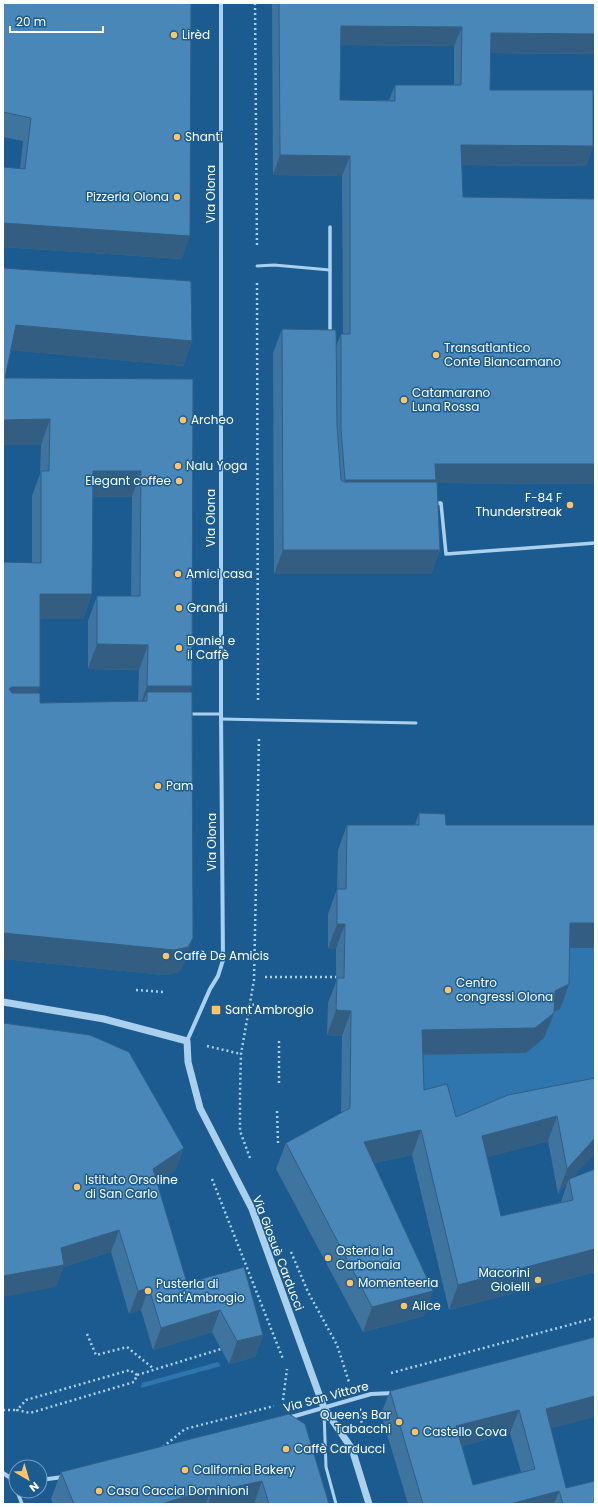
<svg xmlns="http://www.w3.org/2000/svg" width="598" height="1507" viewBox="0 0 598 1507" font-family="Poppins,sans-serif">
	<rect width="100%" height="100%" fill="#1c5b90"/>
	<g fill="#2f75ae">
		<path d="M 561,948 L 595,948 L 595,1122 L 447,1142 L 414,1102 L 413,1055 Z"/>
		<path d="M 218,1362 L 221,1366 L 141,1388 L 142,1383 Z"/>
	</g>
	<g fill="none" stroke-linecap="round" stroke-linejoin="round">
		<g stroke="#aad0ee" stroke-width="2.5" stroke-dasharray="2 3" stroke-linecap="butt">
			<path d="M 255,3 L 257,248"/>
			<path d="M 257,283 L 258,702"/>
			<path d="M 265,977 L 336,977"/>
			<path d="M 136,990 L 164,992"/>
			<path d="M 279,1041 L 279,1084"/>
			<path d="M 207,1046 L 241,1054"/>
			<path d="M 277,1111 L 278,1143"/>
			<path d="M 250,1158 L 240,1131 L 240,1092 L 241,1054 L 254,980 L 259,737"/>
			<path d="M 212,1179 L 283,1359"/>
			<path d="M 291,1252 L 308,1292 L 337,1345 L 349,1382"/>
			<path d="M 87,1334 L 96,1355 L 127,1347 L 154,1369"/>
			<path d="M 391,1373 L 595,1318"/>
			<path d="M 137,1375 L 130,1370 L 26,1400 L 17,1410 L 30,1413 L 134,1382 L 137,1375 L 221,1349"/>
			<path d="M 283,1400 L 287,1369"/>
			<path d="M 3,1410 L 17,1410"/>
			<path d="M 360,1416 L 363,1428"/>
			<path d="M 163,1447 L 185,1429 L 274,1406"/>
		</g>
		<g stroke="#aad0ee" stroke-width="3">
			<path d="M 257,266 L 274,265 L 330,270"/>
			<path d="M 189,714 L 221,714"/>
			<path d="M 221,719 L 416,723"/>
			<path d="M 324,1412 L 326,1467 L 336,1504"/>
		</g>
		<g stroke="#aad0ee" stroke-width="3.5">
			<path d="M 330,334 L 330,227"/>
			<path d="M 434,503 L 441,503 L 446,554 L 595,543"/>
			<path d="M 12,1479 L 16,1487"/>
			<path d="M 17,1491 L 22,1504"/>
		</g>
		<g stroke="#aad0ee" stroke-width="4">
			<path d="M 187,1041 L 210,989 L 218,976 L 223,960 L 221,714 L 221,3"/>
			<path d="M 288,1418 L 371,1394 L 394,1393"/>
			<path d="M 3,1473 L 12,1479 L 16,1480"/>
			<path d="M 40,1480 L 63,1477"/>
		</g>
		<path stroke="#aad0ee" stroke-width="7" d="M 3,1002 L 104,1019 L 187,1041 L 188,1062 L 200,1108 L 252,1209 L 324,1408 L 352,1449 L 369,1504"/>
	</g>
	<g fill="#3f749f" fill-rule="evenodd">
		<path d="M 3,3 L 182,259 L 3,247 L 3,167 L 20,169 L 23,141 L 3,137 Z"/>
		<path d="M 272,3 L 595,3 L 595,54 L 490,53 L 490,90 L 593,146 L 586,166 L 462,165 L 463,197 L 595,484 L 437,483 L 440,550 L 431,574 L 274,574 L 273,353 L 282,329 L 336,347 L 341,334 L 343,334 L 342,176 L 273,175 ZM 340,45 L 454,46 L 454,85 L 395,85 L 389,100 L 340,100 Z"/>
		<path d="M 3,268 L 192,341 L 183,366 L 11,350 L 5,378 L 193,379 L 190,692 L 193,938 L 184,963 L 179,972 L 165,975 L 3,959 L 32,563 L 32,496 L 40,474 L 41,445 L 3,445 ZM 93,497 L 132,497 L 131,596 L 97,596 L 88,621 L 88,669 L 139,670 L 138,702 L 40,703 L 38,693 L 40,619 L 83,619 L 92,594 Z"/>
		<path d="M 419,813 L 446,825 L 595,825 L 595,948 L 570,948 L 569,984 L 560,1009 L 554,1012 L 544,1038 L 526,1053 L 423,1055 L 424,1090 L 456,1117 L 595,1078 L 595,1153 L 573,1177 L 595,1272 L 449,1310 L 412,1155 L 374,1163 L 424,1316 L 363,1332 L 276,1169 L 286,1143 L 341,1113 L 342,1036 L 327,1035 L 328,1003 L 336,982 L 336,949 L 328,949 L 328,914 L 337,889 L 338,850 L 347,825 L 415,825 ZM 548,1141 L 558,1194 L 567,1184 L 561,1202 L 501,1216 L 487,1157 Z"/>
		<path d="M 3,1023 L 176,1170 L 157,1183 L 187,1283 L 263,1335 L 255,1357 L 229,1364 L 212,1332 L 153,1350 L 141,1310 L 129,1314 L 111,1252 L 63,1267 L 56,1287 Z"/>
		<path d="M 595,1337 L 551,1429 L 566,1488 L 595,1504 L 408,1504 L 381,1414 L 390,1391 ZM 510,1433 L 521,1472 L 473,1485 L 462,1446 Z"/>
		<path d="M 305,1424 L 329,1504 L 53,1504 L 51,1499 L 61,1472 Z"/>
	</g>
	<g fill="#335e82">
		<path d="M 341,26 L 462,27 L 454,46 L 333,45 Z"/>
		<path d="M 491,33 L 595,34 L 595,54 L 483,53 Z"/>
		<path d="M 461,145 L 593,146 L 586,166 L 453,165 Z"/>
		<path d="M 280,155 L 350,156 L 342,176 L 273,175 Z"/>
		<path d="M 3,223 L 190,236 L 182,259 L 3,247 Z"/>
		<path d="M 16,325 L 192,341 L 183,366 L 7,350 Z"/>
		<path d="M 50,419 L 41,445 L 3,445 L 3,420 Z"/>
		<path d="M 435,464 L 595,464 L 595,484 L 434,483 L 338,500 L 345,480 Z"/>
		<path d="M 93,471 L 141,471 L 132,497 L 84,497 Z"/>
		<path d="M 283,550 L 440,550 L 431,574 L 274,574 Z"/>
		<path d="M 40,594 L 92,594 L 83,619 L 31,619 Z"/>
		<path d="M 97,644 L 148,645 L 139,670 L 88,669 Z"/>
		<path d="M 147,686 L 192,686 L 183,711 L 147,692 L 140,711 L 138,711 Z"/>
		<path d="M 12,687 L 40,687 L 31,712 L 9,689 Z"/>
		<path d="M 570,923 L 595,923 L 595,948 L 561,948 Z"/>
		<path d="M 337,924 L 345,924 L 336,949 L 328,949 Z"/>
		<path d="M 3,933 L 193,938 L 184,963 L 179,972 L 165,975 L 3,959 Z"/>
		<path d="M 569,984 L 560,1009 L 546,1016 L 555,991 Z"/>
		<path d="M 336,1010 L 351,1011 L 342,1036 L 327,1035 Z"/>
		<path d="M 554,1013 L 544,1038 L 526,1053 L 413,1055 L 422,1030 Z"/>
		<path d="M 557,1116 L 548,1141 L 473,1161 L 482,1136 Z"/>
		<path d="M 421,1130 L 412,1155 L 355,1167 L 364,1142 Z"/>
		<path d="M 595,1138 L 595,1153 L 570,1181 L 569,1179 L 567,1184 L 558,1194 L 567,1169 Z"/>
		<path d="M 184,1148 L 176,1170 L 144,1191 L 153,1169 Z"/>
		<path d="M 119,1230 L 111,1252 L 63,1267 L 56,1287 L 3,1297 L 3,1276 L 61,1248 Z"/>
		<path d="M 595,1249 L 595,1272 L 449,1310 L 458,1285 Z"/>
		<path d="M 149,1288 L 141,1310 L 129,1314 L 138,1291 Z"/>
		<path d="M 433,1291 L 424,1316 L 363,1332 L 372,1307 Z"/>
		<path d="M 220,1310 L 212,1332 L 153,1350 L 161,1328 Z"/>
		<path d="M 263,1335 L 255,1357 L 229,1364 L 237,1341 Z"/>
		<path d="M 595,1396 L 595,1417 L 537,1432 L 546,1409 Z"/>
		<path d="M 519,1410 L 510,1433 L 447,1450 L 456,1426 Z"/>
		<path d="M 262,1481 L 254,1504 L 208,1504 L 212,1492 Z"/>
		<path d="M 211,1489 L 206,1504 L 161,1504 Z"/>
		<path d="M 559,1491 L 554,1504 L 510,1504 Z"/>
	</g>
	<g fill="#4987b9" stroke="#335e82" fill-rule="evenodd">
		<path d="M 3,3 L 191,3 L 190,236 L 3,223 L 3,167 L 25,169 L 31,118 L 3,112 Z"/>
		<path d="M 279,3 L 595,3 L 595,34 L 491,33 L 490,90 L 593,90 L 593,146 L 461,145 L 463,197 L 595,199 L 595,464 L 435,464 L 436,480 L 345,480 L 341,429 L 341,334 L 350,334 L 350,156 L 280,155 ZM 341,26 L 462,27 L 461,85 L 395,85 L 395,101 L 340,100 Z"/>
		<path d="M 3,268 L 191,281 L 192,341 L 16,325 L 5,378 L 193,379 L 192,686 L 147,686 L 148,645 L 97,644 L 97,596 L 140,596 L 141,471 L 93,471 L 92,594 L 40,594 L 40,687 L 12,687 L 9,689 L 12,693 L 40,693 L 40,703 L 147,701 L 147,692 L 192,692 L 193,938 L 188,947 L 174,950 L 3,933 L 3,562 L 41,563 L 41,471 L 49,471 L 50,419 L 3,420 Z"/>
		<path d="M 282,329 L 336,330 L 337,425 L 341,480 L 344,482 L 437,482 L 440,550 L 283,550 Z"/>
		<path d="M 419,813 L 445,814 L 446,825 L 595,825 L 595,923 L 570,923 L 569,984 L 555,991 L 554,1013 L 535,1028 L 422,1030 L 424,1090 L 447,1084 L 456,1117 L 508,1095 L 595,1078 L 595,1138 L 567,1169 L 557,1116 L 482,1136 L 501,1216 L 573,1200 L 569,1179 L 595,1169 L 595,1249 L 458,1285 L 421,1130 L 364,1142 L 433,1291 L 372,1307 L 286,1143 L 350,1108 L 351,1011 L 336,1010 L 337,978 L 344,978 L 345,924 L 337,924 L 337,889 L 346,889 L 347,825 L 419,825 Z"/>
		<path d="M 3,1023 L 90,1035 L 129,1052 L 184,1148 L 153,1169 L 187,1283 L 244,1267 L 263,1335 L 237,1341 L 220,1310 L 161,1328 L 149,1288 L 138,1291 L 119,1230 L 61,1248 L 64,1265 L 3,1276 Z"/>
		<path d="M 595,1337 L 595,1396 L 546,1409 L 566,1488 L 595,1481 L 595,1504 L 563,1504 L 559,1491 L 510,1504 L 423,1504 L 390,1391 ZM 519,1410 L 535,1469 L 473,1485 L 456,1426 Z"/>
		<path d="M 289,1414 L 305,1424 L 329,1504 L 269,1504 L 262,1481 L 212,1492 L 211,1489 L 161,1504 L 74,1504 L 61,1472 Z"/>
	</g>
	<g fill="#ffc368" stroke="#1c5b90" stroke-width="1.5">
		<circle cx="174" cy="35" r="4"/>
		<circle cx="177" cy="137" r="4"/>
		<circle cx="177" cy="197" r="4"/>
		<circle cx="436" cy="355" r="4"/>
		<circle cx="404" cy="400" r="4"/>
		<circle cx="183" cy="420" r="4"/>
		<circle cx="178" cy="466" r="4"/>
		<circle cx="179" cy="481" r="4"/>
		<circle cx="570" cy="505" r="4"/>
		<circle cx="178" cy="574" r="4"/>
		<circle cx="179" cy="608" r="4"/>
		<circle cx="179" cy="648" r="4"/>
		<circle cx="158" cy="786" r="4"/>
		<circle cx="166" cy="956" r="4"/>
		<circle cx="448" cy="990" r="4"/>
		<rect x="211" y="1005" width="10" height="10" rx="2"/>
		<circle cx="77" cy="1187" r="4"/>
		<circle cx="328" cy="1258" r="4"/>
		<circle cx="538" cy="1280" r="4"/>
		<circle cx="350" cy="1283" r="4"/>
		<circle cx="148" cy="1291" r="4"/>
		<circle cx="404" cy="1306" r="4"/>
		<circle cx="399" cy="1422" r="4"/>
		<circle cx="415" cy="1432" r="4"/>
		<circle cx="286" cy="1449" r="4"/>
		<circle cx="185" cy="1470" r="4"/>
		<circle cx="99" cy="1491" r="4"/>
	</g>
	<g text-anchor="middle" stroke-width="3" stroke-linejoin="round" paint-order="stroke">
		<g font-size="12" fill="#fff" stroke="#1c5b90" text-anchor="start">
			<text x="182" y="39">Lirèd</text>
			<text x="185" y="141">Shanti</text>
			<text x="169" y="201" text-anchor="end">Pizzeria Olona</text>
			<text x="444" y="352">Transatlantico<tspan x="444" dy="14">Conte Biancamano</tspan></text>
			<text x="412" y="397">Catamarano<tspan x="412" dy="14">Luna Rossa</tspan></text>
			<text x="191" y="424">Archeo</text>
			<text x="186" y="470">Nalu Yoga</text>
			<text x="171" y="485" text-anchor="end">Elegant coffee</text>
			<text x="562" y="502" text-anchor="end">F-84 F<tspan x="562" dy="14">Thunderstreak</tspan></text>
			<text x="186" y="578">Amici casa</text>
			<text x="187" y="612">Grandi</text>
			<text x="187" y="645">Daniel e<tspan x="187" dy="14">il Caffè</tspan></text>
			<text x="166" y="790">Pam</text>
			<text x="174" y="960">Caffè De Amicis</text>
			<text x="456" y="987">Centro<tspan x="456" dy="14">congressi Olona</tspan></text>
			<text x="225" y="1014">Sant'Ambrogio</text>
			<text x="85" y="1184">Istituto Orsoline<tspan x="85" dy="14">di San Carlo</tspan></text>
			<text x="336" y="1255">Osteria la<tspan x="336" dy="14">Carbonaia</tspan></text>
			<text x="530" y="1277" text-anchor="end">Macorini<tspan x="530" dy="14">Gioielli</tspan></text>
			<text x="358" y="1287">Momenteeria</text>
			<text x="156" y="1288">Pusterla di<tspan x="156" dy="14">Sant'Ambrogio</tspan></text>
			<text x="412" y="1310">Alice</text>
			<text x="391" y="1419" text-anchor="end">Queen's Bar<tspan x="391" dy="14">Tabacchi</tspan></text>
			<text x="423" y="1436">Castello Cova</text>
			<text x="294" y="1453">Caffè Carducci</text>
			<text x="193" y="1474">California Bakery</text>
			<text x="107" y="1495">Casa Caccia Dominioni</text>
		</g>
		<g font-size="12" fill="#fff" stroke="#1c5b90">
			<text transform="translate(211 194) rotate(-90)" y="4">Via Olona</text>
			<text transform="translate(211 518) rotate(-90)" y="4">Via Olona</text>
			<text transform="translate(212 842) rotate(-90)" y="4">Via Olona</text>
			<text transform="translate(278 1253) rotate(69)" y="4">Via Giosuè Carducci</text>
			<text transform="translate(326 1397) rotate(-15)" y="4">Via San Vittore</text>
		</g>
	</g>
	<rect width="598" height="1507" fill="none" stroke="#ffffff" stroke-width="8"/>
	<g transform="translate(28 1479) rotate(142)"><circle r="19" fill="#1c5b90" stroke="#779dbc"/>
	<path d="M0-3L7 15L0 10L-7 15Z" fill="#ffc368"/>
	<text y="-6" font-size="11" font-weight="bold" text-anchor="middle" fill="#ffffff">N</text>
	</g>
	<path d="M10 26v6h93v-6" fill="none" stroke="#ffffff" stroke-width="2"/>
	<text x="16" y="26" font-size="12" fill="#ffffff" stroke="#1c5b90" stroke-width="3" paint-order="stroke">20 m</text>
</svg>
